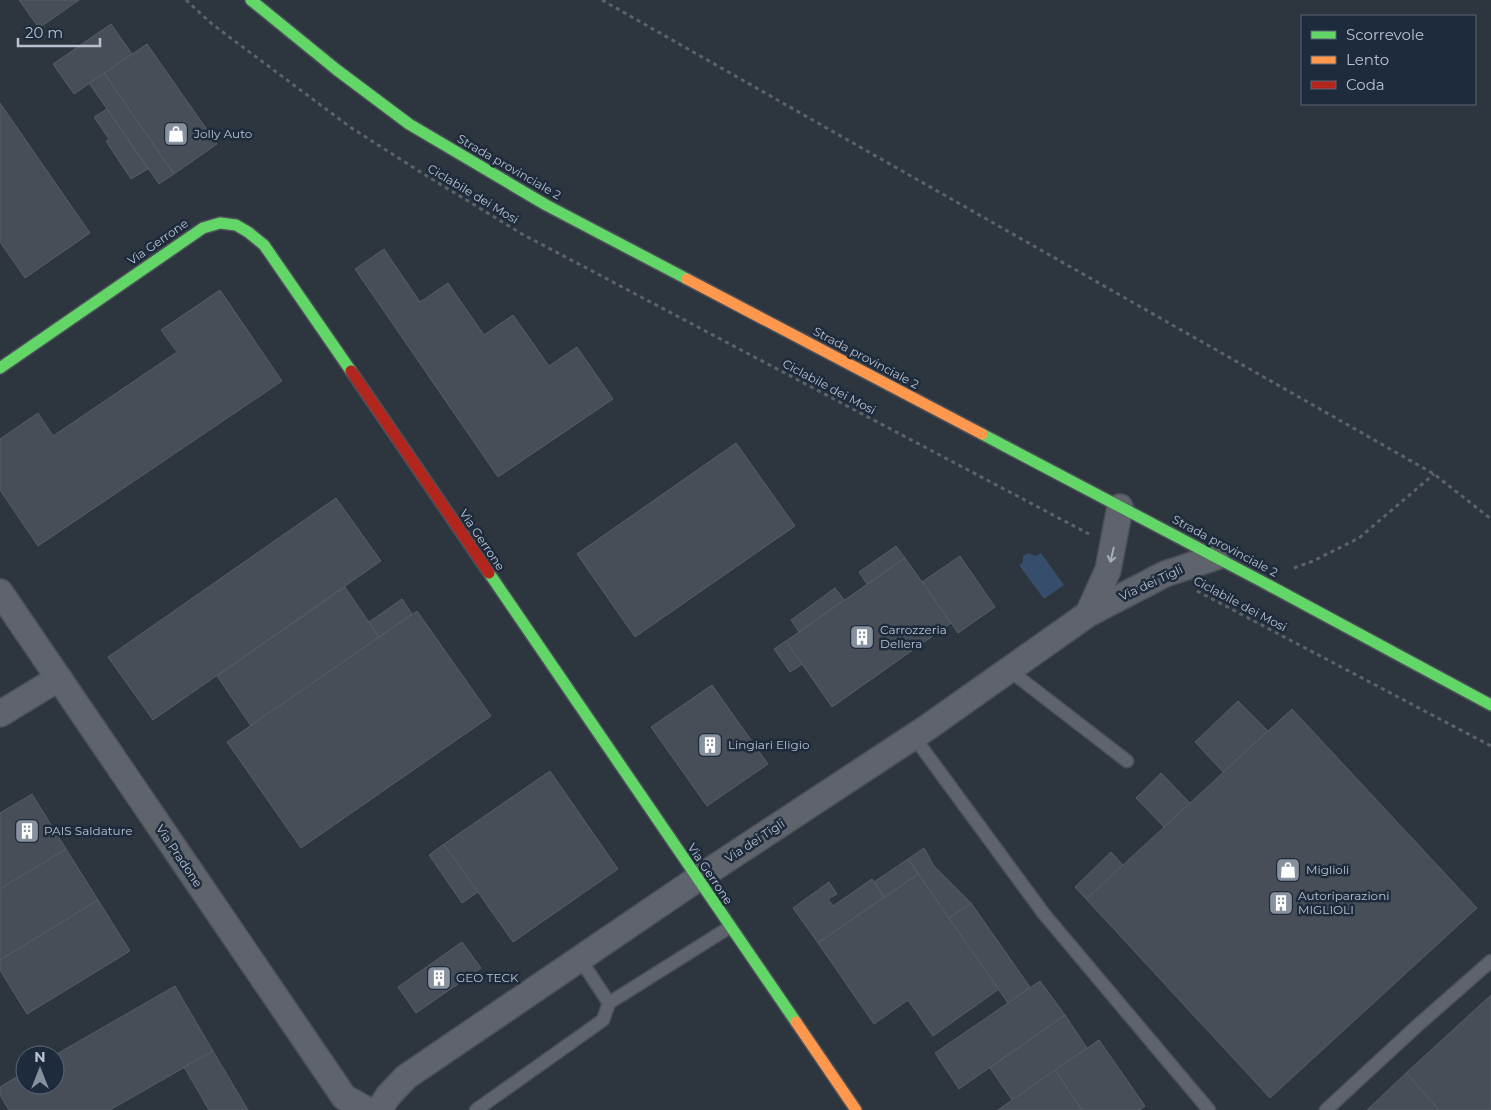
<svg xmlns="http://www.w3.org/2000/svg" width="1491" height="1110" viewBox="0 0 1491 1110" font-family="Montserrat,sans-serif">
	<rect width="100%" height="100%" fill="#2d353f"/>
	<path fill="#364e6b" d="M 1028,553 L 1036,556 L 1041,553 L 1064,585 L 1044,599 L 1019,565 L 1023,562 L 1023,556 Z"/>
	<g fill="#484e57" stroke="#555d67">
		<path d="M 19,0 L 79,0 L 39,28 Z"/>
		<path d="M 111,24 L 132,54 L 74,94 L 53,64 Z"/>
		<path d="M 147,44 L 217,144 L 174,174 L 104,73 Z"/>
		<path d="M 104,73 L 174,174 L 159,184 L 89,83 Z"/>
		<path d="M 0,103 L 90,233 L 25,278 L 0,242 Z"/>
		<path d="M 107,109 L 148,169 L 131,179 L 106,141 L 109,139 L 94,117 Z"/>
		<path d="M 384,249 L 420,302 L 448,283 L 484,335 L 513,315 L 549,366 L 577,347 L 613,399 L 498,477 L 355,269 Z"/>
		<path d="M 220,290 L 282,381 L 38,546 L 0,490 L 0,439 L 38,413 L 53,436 L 177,352 L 161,330 Z"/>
		<path d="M 736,443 L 795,526 L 635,637 L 577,554 Z"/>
		<path d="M 336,498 L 381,561 L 153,720 L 108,657 Z"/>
		<path d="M 896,546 L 905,558 L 867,584 L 859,572 Z"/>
		<path d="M 960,556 L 995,607 L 958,633 L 922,582 Z"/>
		<path d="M 905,558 L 951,623 L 832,707 L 786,641 Z"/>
		<path d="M 345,587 L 379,637 L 251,726 L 217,676 Z"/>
		<path d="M 835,588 L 844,600 L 799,632 L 791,620 Z"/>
		<path d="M 402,599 L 412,614 L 379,637 L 369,622 Z"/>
		<path d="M 417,611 L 491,716 L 301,848 L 227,742 Z"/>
		<path d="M 786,641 L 802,664 L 790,672 L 774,649 Z"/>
		<path d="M 712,685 L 768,764 L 707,806 L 651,727 Z"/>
		<path d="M 1238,701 L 1268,731 L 1223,772 L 1195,742 Z"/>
		<path d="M 1292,709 L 1477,908 L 1270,1098 L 1086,899 Z"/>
		<path d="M 550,771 L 618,869 L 513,942 L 444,844 Z"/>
		<path d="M 1161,773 L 1190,803 L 1164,827 L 1136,798 Z"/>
		<path d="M 32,794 L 66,849 L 0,889 L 0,813 Z"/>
		<path d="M 444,844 L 478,892 L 462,903 L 429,855 Z"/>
		<path d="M 924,848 L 934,866 L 971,903 L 949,918 L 908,859 Z"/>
		<path d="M 66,849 L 98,900 L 0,960 L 0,889 Z"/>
		<path d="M 1111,852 L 1123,865 L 1086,899 L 1075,887 Z"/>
		<path d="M 908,859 L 918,874 L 884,897 L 874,882 Z"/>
		<path d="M 918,874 L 999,989 L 933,1036 L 908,1000 L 874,1024 L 818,943 Z"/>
		<path d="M 872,879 L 884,897 L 818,943 L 793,908 L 829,882 L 837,894 L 828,899 L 833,906 Z"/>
		<path d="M 98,900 L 130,951 L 27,1014 L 0,970 L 0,960 Z"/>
		<path d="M 971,903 L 1030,987 L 1008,1003 L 949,918 Z"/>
		<path d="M 462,942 L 481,968 L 416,1013 L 398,987 Z"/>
		<path d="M 1040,981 L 1065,1015 L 959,1089 L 935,1053 Z"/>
		<path d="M 175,986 L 213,1051 L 110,1110 L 9,1110 L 0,1095 L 0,1087 L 25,1072 L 25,1085 L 55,1085 L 55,1055 Z"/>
		<path d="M 1491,995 L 1491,1110 L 1439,1110 L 1406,1073 Z"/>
		<path d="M 1065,1015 L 1087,1048 L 1012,1100 L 990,1068 Z"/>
		<path d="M 1099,1040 L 1145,1106 L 1140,1110 L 1082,1110 L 1055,1070 Z"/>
		<path d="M 213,1051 L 248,1110 L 209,1110 L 184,1067 Z"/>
		<path d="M 1055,1070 L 1082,1110 L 998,1110 L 1012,1100 Z"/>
		<path d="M 1406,1073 L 1439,1110 L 1367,1110 Z"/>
	</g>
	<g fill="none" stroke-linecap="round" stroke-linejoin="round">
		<defs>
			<g id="lane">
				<path d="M 1009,670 L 1127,761"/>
				<path d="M 914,737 L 1044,914 L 1209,1110"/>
				<path d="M 580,959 L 609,1003"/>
				<path d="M 476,1110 L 603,1020 L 609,1003 L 730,927"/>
				<path d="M 1326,1110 L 1418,1025 L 1491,961"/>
			</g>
			<g id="street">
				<path d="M 0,592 L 344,1097 L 367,1110"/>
				<path d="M 1088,614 L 1108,570 L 1120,507"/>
				<path d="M 0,714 L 59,678"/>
				<path d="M 379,1110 L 388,1096 L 406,1077 L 697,879 L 928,727 L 1088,614 L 1165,574 L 1216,557"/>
			</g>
			<g id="fast">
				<path d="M 251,0 L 337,70 L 409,124 L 546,205 L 687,279"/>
				<path d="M 0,368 L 203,228 L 220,223 L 236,225 L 248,232 L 264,245 L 351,371"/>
				<path d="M 982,434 L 1261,581 L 1491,705"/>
				<path d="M 489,573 L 796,1022"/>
			</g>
			<g id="slow">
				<path d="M 687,279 L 982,434"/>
				<path d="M 796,1022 L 856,1110"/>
			</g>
			<path id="jam" d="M 351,371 L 489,573"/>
		</defs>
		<use href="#lane" stroke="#4c5159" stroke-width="15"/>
		<use href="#street" stroke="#4c5159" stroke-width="28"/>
		<use href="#fast" stroke="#4c5159" stroke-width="14"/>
		<use href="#slow" stroke="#4c5159" stroke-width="14"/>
		<use href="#jam" stroke="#4c5159" stroke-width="14"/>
		<g stroke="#5b6269" stroke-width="3" stroke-dasharray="4 4" stroke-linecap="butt">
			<path d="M 186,0 L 212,24 L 350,127 L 422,173 L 522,234 L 1089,534"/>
			<path d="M 602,0 L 1434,474 L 1491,519"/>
			<path d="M 1294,568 L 1313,561 L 1359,538 L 1434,474"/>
			<path d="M 1197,591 L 1491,746"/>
		</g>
		<use href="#lane" stroke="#5e636c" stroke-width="12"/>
		<use href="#street" stroke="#5e636c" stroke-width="25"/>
		<use href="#fast" stroke="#63d668" stroke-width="11"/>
		<use href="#slow" stroke="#ff974d" stroke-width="11"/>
		<use href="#jam" stroke="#b3261e" stroke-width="11"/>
	</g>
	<defs><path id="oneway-shaft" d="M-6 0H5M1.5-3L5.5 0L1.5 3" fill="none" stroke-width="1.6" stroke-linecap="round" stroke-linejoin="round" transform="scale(1.25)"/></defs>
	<use stroke="#a6aebb" href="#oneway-shaft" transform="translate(1112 555) rotate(103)"/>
	<defs>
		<symbol id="shop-square" viewBox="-11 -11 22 22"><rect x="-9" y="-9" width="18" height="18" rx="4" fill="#87909d" stroke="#1e2b3c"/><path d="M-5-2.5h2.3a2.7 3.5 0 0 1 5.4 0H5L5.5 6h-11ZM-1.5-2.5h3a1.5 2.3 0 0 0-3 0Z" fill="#fff"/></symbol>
		<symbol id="building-square" viewBox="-11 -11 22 22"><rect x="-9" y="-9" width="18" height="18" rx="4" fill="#87909d" stroke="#1e2b3c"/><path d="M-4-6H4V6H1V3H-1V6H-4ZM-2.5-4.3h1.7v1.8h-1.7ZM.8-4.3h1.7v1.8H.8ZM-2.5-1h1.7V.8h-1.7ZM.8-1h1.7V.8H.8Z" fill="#fff"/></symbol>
	</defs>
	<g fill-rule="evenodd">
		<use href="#shop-square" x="162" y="120" width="28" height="28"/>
		<use href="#building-square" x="848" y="623" width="28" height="28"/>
		<use href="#building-square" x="696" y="731" width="28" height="28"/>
		<use href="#building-square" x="13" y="817" width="28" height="28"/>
		<use href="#shop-square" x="1274" y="856" width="28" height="28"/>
		<use href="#building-square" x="1267" y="889" width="28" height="28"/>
		<use href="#building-square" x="425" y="964" width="28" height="28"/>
	</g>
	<g text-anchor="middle" stroke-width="5" stroke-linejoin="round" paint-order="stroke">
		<g font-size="12" fill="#b8c1cf" stroke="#1e2b3c" text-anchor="start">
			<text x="194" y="138">Jolly Auto</text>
			<text x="880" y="634">Carrozzeria<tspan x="880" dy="14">Dellera</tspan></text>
			<text x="728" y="749">Lingiari Eligio</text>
			<text x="44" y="835">PAIS Saldature</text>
			<text x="1306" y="874">Miglioli</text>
			<text x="1298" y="900">Autoriparazioni<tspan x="1298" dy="14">MIGLIOLI</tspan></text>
			<text x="456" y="982">GEO TECK</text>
		</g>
		<g font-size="12" fill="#b8c1cf" stroke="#1e2b3c">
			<text transform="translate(509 167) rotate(30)" y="4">Strada provinciale 2</text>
			<text transform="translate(473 194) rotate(31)" y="4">Ciclabile dei Mosi</text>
			<text transform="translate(158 242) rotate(-35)" y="4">Via Gerrone</text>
			<text transform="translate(866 358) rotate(28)" y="4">Strada provinciale 2</text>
			<text transform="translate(829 387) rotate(28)" y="4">Ciclabile dei Mosi</text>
			<text transform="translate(482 540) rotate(56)" y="4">Via Gerrone</text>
			<text transform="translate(1225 546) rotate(28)" y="4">Strada provinciale 2</text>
			<text transform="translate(1151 583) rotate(-25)" y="4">Via dei Tigli</text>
			<text transform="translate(1240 604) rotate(28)" y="4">Ciclabile dei Mosi</text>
			<text transform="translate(755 841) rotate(-33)" y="4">Via dei Tigli</text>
			<text transform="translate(179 856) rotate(56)" y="4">Via Pradone</text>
			<text transform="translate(710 874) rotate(56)" y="4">Via Gerrone</text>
		</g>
	</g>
	<rect x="1301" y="15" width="175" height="90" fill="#1e2b3c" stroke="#5c6777"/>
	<rect x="1311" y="31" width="25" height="8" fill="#63d668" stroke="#5c6777"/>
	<text x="1346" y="40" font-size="15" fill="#b8c1cf">Scorrevole</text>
	<rect x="1311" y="56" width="25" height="8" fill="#ff974d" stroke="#5c6777"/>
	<text x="1346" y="65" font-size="15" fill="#b8c1cf">Lento</text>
	<rect x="1311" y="81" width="25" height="8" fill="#b3261e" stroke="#5c6777"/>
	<text x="1346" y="90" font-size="15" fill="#b8c1cf">Coda</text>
	<g transform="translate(40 1070)"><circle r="24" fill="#1e2b3c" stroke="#5c6777"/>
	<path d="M0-4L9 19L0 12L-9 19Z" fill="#87909d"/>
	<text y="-8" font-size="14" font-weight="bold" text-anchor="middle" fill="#b8c1cf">N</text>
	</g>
	<path d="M18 38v8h82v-8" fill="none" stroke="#b8c1cf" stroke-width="2.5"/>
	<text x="25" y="38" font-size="15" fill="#b8c1cf" stroke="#1e2b3c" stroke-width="4" paint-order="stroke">20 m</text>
</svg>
